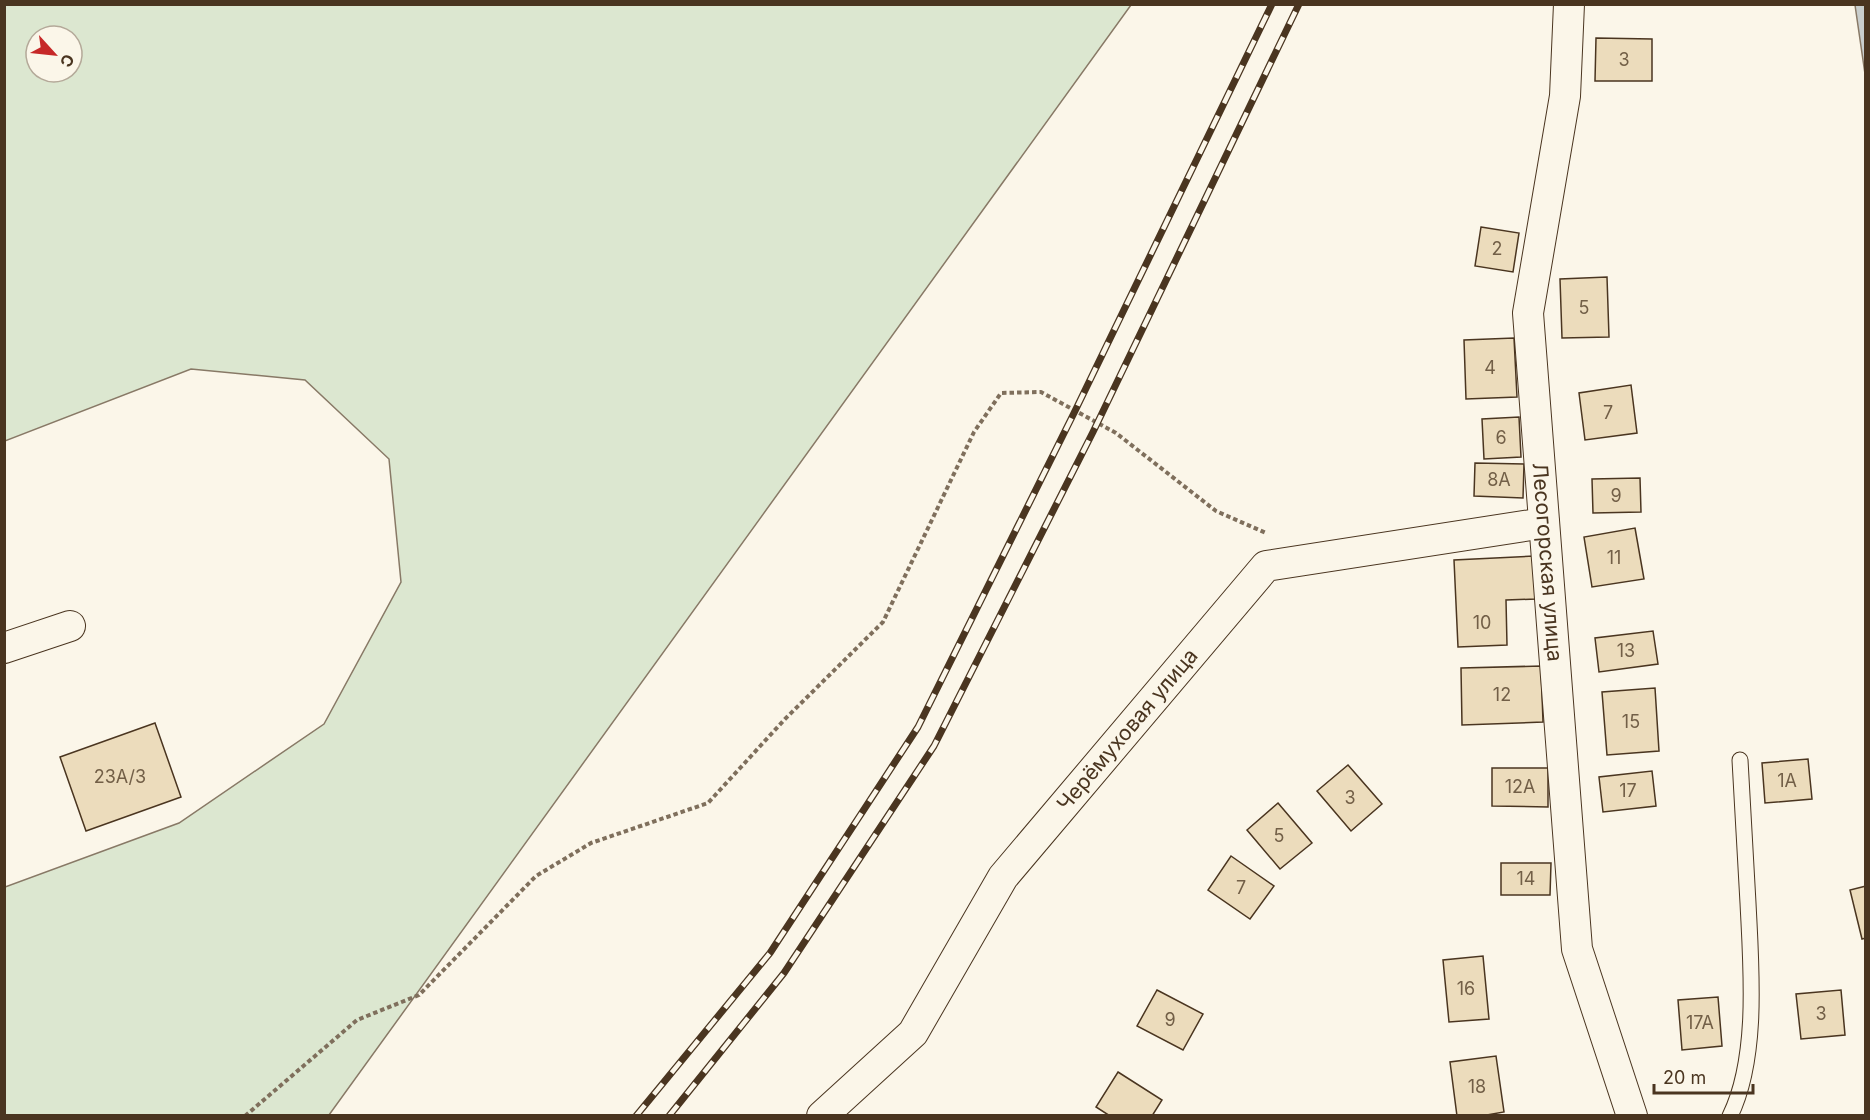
<svg xmlns="http://www.w3.org/2000/svg" width="1870" height="1120" viewBox="0 0 1870 1120" font-family="Inter,sans-serif">
	<rect width="100%" height="100%" fill="#fbf6e9"/>
	<path fill="#dce7d0" stroke="#887966" stroke-width="1.5" fill-rule="evenodd" d="M 5,4 L 1131,5 L 329,1115 L 5,1115 L 5,887 L 179,823 L 324,724 L 401,582 L 389,459 L 305,380 L 191,369 L 5,441 ZM 36,36 L 72,36 L 72,72 L 36,72 Z"/>
	<path fill="#c9cecd" stroke="#887966" stroke-width="1.5" d="M 1855,5 L 1865,5 L 1865,74 Z"/>
	<g fill="#ecdcbc" stroke="#4a3520" stroke-width="1.5">
		<path d="M 1596,38 L 1652,39 L 1652,81 L 1595,81 Z"/>
		<path d="M 1481,227 L 1519,233 L 1513,272 L 1475,266 Z"/>
		<path d="M 1607,277 L 1609,337 L 1562,338 L 1560,279 Z"/>
		<path d="M 1514,338 L 1517,397 L 1466,399 L 1464,340 Z"/>
		<path d="M 1631,385 L 1637,433 L 1585,440 L 1579,393 Z"/>
		<path d="M 1519,417 L 1521,457 L 1484,459 L 1482,419 Z"/>
		<path d="M 1475,463 L 1524,464 L 1523,498 L 1474,496 Z"/>
		<path d="M 1640,478 L 1641,512 L 1593,513 L 1592,479 Z"/>
		<path d="M 1635,528 L 1644,579 L 1592,587 L 1584,537 Z"/>
		<path d="M 1534,556 L 1536,599 L 1506,600 L 1507,645 L 1458,647 L 1454,560 Z"/>
		<path d="M 1653,631 L 1658,664 L 1599,672 L 1595,638 Z"/>
		<path d="M 1541,666 L 1543,722 L 1462,725 L 1461,668 Z"/>
		<path d="M 1655,688 L 1659,751 L 1607,755 L 1602,692 Z"/>
		<path d="M 155,723 L 181,797 L 86,831 L 60,757 Z"/>
		<path d="M 1808,759 L 1812,799 L 1765,803 L 1762,763 Z"/>
		<path d="M 1348,765 L 1382,804 L 1351,831 L 1317,791 Z"/>
		<path d="M 1492,768 L 1548,768 L 1548,807 L 1492,806 Z"/>
		<path d="M 1652,771 L 1656,806 L 1603,812 L 1599,777 Z"/>
		<path d="M 1278,803 L 1312,843 L 1280,869 L 1247,830 Z"/>
		<path d="M 1231,856 L 1274,886 L 1250,919 L 1208,890 Z"/>
		<path d="M 1501,863 L 1551,863 L 1550,895 L 1501,895 Z"/>
		<path d="M 1866,886 L 1866,938 L 1862,939 L 1850,890 Z"/>
		<path d="M 1483,956 L 1489,1019 L 1449,1022 L 1443,960 Z"/>
		<path d="M 1157,990 L 1203,1014 L 1183,1050 L 1137,1026 Z"/>
		<path d="M 1841,990 L 1845,1035 L 1801,1039 L 1796,994 Z"/>
		<path d="M 1718,997 L 1722,1046 L 1682,1050 L 1678,1000 Z"/>
		<path d="M 1496,1056 L 1504,1112 L 1481,1116 L 1457,1116 L 1450,1062 Z"/>
		<path d="M 1118,1072 L 1162,1100 L 1152,1116 L 1110,1116 L 1096,1107 Z"/>
	</g>
	<g fill="none" stroke-linecap="round" stroke-linejoin="round">
		<defs>
			<path id="service" d="M 1730,1116 C 1759,1057 1751,966 1748,903 C 1745,855 1743,808 1740,760"/>
			<g id="minor">
				<path id="s1" d="M 1569,4 L 1565,96 L 1528,313 L 1577,949 L 1632,1116"/>
				<path d="M 4,648 L 70,626"/>
				<path id="s2" d="M 822,1116 L 913,1033 L 1003,877 L 1266,566 L 1544,523"/>
			</g>
		</defs>
		<use href="#service" stroke="#4a3520" stroke-width="17"/>
		<use href="#minor" stroke="#4a3520" stroke-width="32"/>
		<path stroke="#7f6f5c" stroke-width="4" stroke-dasharray="4.5 3" stroke-linecap="butt" d="M 245,1116 L 357,1020 L 419,995 L 536,876 L 591,843 L 708,803 L 785,719 L 883,622 L 974,432 L 1001,393 L 1041,392 L 1116,433 L 1216,511 L 1266,533"/>
		<use href="#service" stroke="#fbf6e9" stroke-width="15"/>
		<use href="#minor" stroke="#fbf6e9" stroke-width="30"/>
		<defs>
			<g id="rail">
				<path d="M 636,1116 L 770,953 L 918,727 L 1075,411 L 1272,4"/>
				<path d="M 669,1116 L 784,973 L 934,746 L 1093,432 L 1299,4"/>
			</g>
		</defs>
		<use href="#rail" stroke="#4a3520" stroke-width="7"/>
		<use href="#rail" stroke="#fbf6e9" stroke-width="4.5" stroke-dasharray="14" stroke-linecap="butt"/>
	</g>
	<g text-anchor="middle" stroke-width="4.5" stroke-linejoin="round" paint-order="stroke">
		<g font-size="18" fill="#725f47">
			<text x="1624" y="66">3</text>
			<text x="1497" y="255">2</text>
			<text x="1584" y="314">5</text>
			<text x="1490" y="374">4</text>
			<text x="1608" y="419">7</text>
			<text x="1501" y="444">6</text>
			<text x="1499" y="486">8А</text>
			<text x="1616" y="502">9</text>
			<text x="1614" y="564">11</text>
			<text x="1482" y="629">10</text>
			<text x="1626" y="657">13</text>
			<text x="1502" y="701">12</text>
			<text x="1631" y="728">15</text>
			<text x="120" y="783">23А/3</text>
			<text x="1787" y="787">1А</text>
			<text x="1520" y="793">12А</text>
			<text x="1628" y="797">17</text>
			<text x="1350" y="804">3</text>
			<text x="1279" y="842">5</text>
			<text x="1526" y="885">14</text>
			<text x="1241" y="894">7</text>
			<text x="1466" y="995">16</text>
			<text x="1821" y="1020">3</text>
			<text x="1170" y="1026">9</text>
			<text x="1700" y="1029">17А</text>
			<text x="1477" y="1093">18</text>
		</g>
		<g font-size="21" fill="#4a3520" stroke="#fbf6e9">
			<text dy="7" stroke="none"><textPath href="#s1" startOffset="562">Лесогорская улица</textPath></text>
			<text dy="7" stroke="none"><textPath href="#s2" startOffset="496">Черёмуховая улица</textPath></text>
		</g>
	</g>
	<rect width="1870" height="1120" fill="none" stroke="#4a3520" stroke-width="12"/>
	<g transform="translate(54 54) rotate(117)"><circle r="28" fill="#fbf6e9" stroke="#b4a999" stroke-width="1.5"/>
	<path d="M0-4.5L10 22L0 15L-10 22Z" fill="#c62828"/>
	<text y="-9" font-size="16" font-weight="bold" text-anchor="middle" fill="#4a3520">С</text>
	</g>
	<path d="M1654 1084v9h99v-9" fill="none" stroke="#4a3520" stroke-width="3"/>
	<text x="1663" y="1084" font-size="18" fill="#4a3520" stroke="#fbf6e9" stroke-width="4.5" paint-order="stroke">20 m</text>
</svg>
